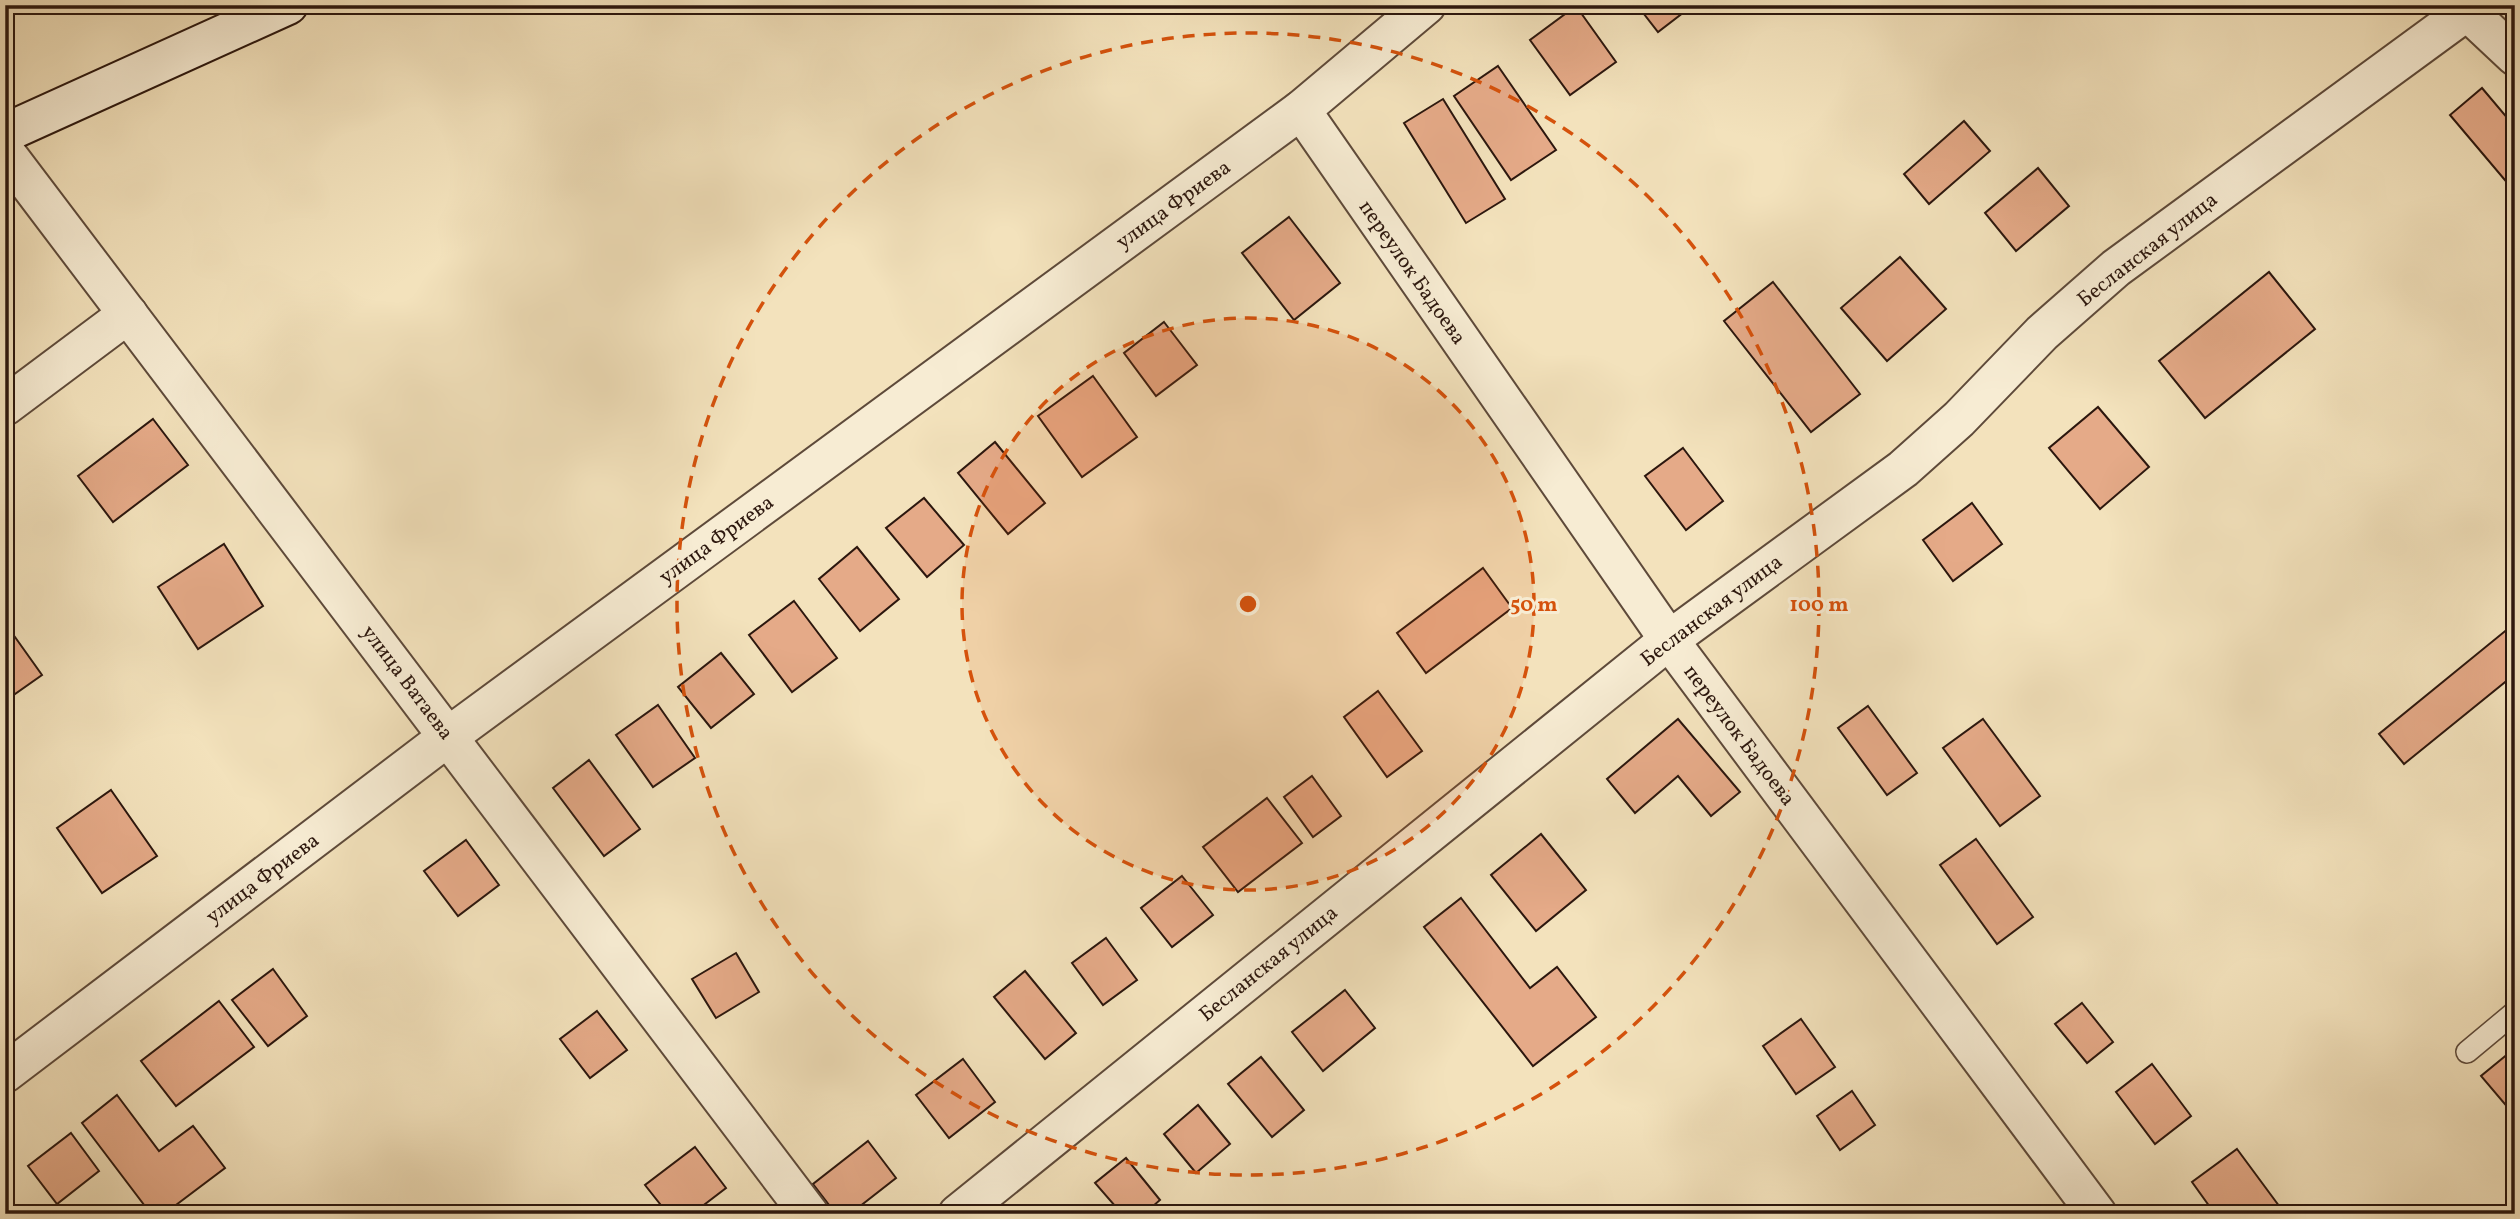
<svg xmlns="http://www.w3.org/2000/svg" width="2520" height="1219" viewBox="0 0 2520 1219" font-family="Vollkorn,serif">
	<rect width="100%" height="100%" fill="#f3e2bc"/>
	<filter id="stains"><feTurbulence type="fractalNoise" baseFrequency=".00286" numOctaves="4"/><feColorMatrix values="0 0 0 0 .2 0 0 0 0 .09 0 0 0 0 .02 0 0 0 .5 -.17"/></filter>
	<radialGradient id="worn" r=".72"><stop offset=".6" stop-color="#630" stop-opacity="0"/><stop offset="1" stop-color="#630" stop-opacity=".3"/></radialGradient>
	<g fill="#e5aa88" stroke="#2c170e" stroke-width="2">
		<path d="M 1637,5 L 1685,5 L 1688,9 L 1658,32 Z"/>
		<path d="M 1576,6 L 1616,62 L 1570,95 L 1530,40 Z"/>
		<path d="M 1498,66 L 1556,150 L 1511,180 L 1454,96 Z"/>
		<path d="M 2482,88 L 2515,127 L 2515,192 L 2450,115 Z"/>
		<path d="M 1443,99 L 1505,199 L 1466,223 L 1404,123 Z"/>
		<path d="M 1964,121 L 1990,151 L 1929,204 L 1904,174 Z"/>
		<path d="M 2038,168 L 2069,206 L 2016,251 L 1985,213 Z"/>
		<path d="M 1289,217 L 1340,283 L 1294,320 L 1242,253 Z"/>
		<path d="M 1900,257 L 1946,309 L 1887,361 L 1841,308 Z"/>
		<path d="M 2269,272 L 2315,329 L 2205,418 L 2159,361 Z"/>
		<path d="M 1773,282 L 1860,394 L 1811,432 L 1724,321 Z"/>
		<path d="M 1164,322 L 1197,365 L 1156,396 L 1124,353 Z"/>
		<path d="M 1093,376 L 1137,437 L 1082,477 L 1038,416 Z"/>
		<path d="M 2098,407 L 2149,467 L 2100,509 L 2049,448 Z"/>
		<path d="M 153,419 L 188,465 L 113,522 L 78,476 Z"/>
		<path d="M 995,442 L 1045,503 L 1008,534 L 958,473 Z"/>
		<path d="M 1683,448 L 1723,501 L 1686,530 L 1645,476 Z"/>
		<path d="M 924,498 L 964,545 L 927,577 L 886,528 Z"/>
		<path d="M 1972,503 L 2002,544 L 1953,581 L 1923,540 Z"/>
		<path d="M 224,544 L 263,606 L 198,649 L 158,587 Z"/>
		<path d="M 857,547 L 899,599 L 860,631 L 819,579 Z"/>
		<path d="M 1483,568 L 1512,608 L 1426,673 L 1397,633 Z"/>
		<path d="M 794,601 L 837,658 L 792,692 L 749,635 Z"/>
		<path d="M 5,623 L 42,675 L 5,701 Z"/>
		<path d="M 2515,623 L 2515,674 L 2404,764 L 2379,734 Z"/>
		<path d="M 721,653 L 754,694 L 711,728 L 678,687 Z"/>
		<path d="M 1378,691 L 1422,751 L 1387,777 L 1344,717 Z"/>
		<path d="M 658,705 L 695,758 L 653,787 L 616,735 Z"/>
		<path d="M 1868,706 L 1917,773 L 1887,795 L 1838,728 Z"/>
		<path d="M 1678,719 L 1740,792 L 1711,816 L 1678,776 L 1635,813 L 1607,779 Z"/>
		<path d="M 1983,719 L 2040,796 L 2000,826 L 1943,748 Z"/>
		<path d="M 589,760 L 640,829 L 604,856 L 553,788 Z"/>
		<path d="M 1312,776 L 1341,816 L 1313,837 L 1284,797 Z"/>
		<path d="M 111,790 L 157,856 L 102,893 L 57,828 Z"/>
		<path d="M 1267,798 L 1302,843 L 1238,892 L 1203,847 Z"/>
		<path d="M 1541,834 L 1586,890 L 1536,931 L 1491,875 Z"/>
		<path d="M 1976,839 L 2033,917 L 1997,944 L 1940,865 Z"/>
		<path d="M 466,840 L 499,885 L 458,916 L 424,871 Z"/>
		<path d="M 1182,876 L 1213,915 L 1172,947 L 1141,908 Z"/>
		<path d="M 1461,898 L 1530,988 L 1557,967 L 1596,1017 L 1533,1066 L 1424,927 Z"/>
		<path d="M 1106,938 L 1137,980 L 1103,1005 L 1072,963 Z"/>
		<path d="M 736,953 L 759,992 L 716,1018 L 692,979 Z"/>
		<path d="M 273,969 L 307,1016 L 268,1046 L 232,1000 Z"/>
		<path d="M 1025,971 L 1076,1033 L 1045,1059 L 994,997 Z"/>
		<path d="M 1345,990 L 1375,1028 L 1323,1071 L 1292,1032 Z"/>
		<path d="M 219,1001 L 254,1047 L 176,1106 L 141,1061 Z"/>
		<path d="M 2082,1003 L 2113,1042 L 2087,1063 L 2055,1024 Z"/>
		<path d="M 597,1011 L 627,1050 L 590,1078 L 560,1039 Z"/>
		<path d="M 1801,1019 L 1835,1067 L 1796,1094 L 1763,1046 Z"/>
		<path d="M 2515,1048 L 2515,1116 L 2481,1076 Z"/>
		<path d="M 1261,1057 L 1304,1110 L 1272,1137 L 1228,1084 Z"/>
		<path d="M 963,1059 L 995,1102 L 949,1138 L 916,1095 Z"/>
		<path d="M 2152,1064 L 2191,1116 L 2155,1144 L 2116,1092 Z"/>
		<path d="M 1852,1091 L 1875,1125 L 1840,1150 L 1817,1116 Z"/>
		<path d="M 117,1095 L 159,1151 L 193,1126 L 225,1168 L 164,1214 L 151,1214 L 82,1123 Z"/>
		<path d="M 1198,1105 L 1230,1144 L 1196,1173 L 1164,1134 Z"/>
		<path d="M 71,1133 L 99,1171 L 57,1204 L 28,1166 Z"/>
		<path d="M 868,1141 L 896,1178 L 850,1214 L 836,1214 L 813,1184 Z"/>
		<path d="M 695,1147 L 726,1188 L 692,1214 L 668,1214 L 645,1185 Z"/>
		<path d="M 2237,1149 L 2285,1214 L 2215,1214 L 2192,1182 Z"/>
		<path d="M 1126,1158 L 1160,1200 L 1144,1214 L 1122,1214 L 1095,1183 Z"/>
	</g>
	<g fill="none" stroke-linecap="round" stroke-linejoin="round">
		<defs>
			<path id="service" d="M 2467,1052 L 2515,1012"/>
			<g id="minor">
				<path d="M 1301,110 L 1669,640 L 2097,1214"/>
				<path d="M 5,152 L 809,1214"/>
				<path d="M 5,406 L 128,314"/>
				<path d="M 5,1073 L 449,736 L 1301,110 L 1426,5"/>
				<path d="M 958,1214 L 1669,640 L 1903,469 L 1959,419 L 2042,333 L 2116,268 L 2467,11"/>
			</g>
			<path id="tertiary" d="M 2454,5 L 2467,11 L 2515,56"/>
			<path id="secondary" d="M 5,133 L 288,5"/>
		</defs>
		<use href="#service" stroke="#5e4a3a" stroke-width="24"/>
		<use href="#minor" stroke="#5e4a3a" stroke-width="42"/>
		<use href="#tertiary" stroke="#5e4a3a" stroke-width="42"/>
		<use href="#secondary" stroke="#2c170e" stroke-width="42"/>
		<use href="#service" stroke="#f7ecd3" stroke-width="21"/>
		<use href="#minor" stroke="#f7ecd3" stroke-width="38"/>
		<use href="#tertiary" stroke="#f7ecd3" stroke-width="38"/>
		<use href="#secondary" stroke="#f7ecd3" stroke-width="38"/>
	</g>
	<circle cx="1248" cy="604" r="286" fill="#d5520c" fill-opacity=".12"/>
	<g fill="none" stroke="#d5520c" stroke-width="3.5" stroke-dasharray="12 9">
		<circle cx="1248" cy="604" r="286"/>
		<circle cx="1248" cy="604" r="571"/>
	</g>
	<g text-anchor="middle" stroke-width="6" stroke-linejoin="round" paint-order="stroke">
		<g font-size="21" fill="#2c170e" stroke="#f7ecd3">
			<text transform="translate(1173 204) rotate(-36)" y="7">улица Фриева</text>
			<text transform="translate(2147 249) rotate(-38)" y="7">Бесланская улица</text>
			<text transform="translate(1413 272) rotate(55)" y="7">переулок Бадоева</text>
			<text transform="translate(716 539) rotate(-36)" y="7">улица Фриева</text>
			<text transform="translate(1711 610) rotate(-37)" y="7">Бесланская улица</text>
			<text transform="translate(408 682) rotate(53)" y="7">улица Ватаева</text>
			<text transform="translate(1740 735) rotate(53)" y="7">переулок Бадоева</text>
			<text transform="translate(262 878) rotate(-37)" y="7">улица Фриева</text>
			<text transform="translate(1268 963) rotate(-39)" y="7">Бесланская улица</text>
		</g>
	</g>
	<circle cx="1248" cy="604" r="10" fill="#d5520c" stroke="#f7ecd3" stroke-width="3.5"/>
	<g font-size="21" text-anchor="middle" font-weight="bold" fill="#d5520c" stroke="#f7ecd3" stroke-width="6" stroke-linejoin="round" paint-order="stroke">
		<text x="1534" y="611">50 m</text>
		<text x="1819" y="611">100 m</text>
	</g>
	<rect width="2520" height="1219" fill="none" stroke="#f3e2bc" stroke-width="28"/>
	<rect x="7" y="7" width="2506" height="1205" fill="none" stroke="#2c170e" stroke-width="3.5"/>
	<rect x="14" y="14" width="2492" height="1191" fill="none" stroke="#2c170e" stroke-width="2"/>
	<rect width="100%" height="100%" filter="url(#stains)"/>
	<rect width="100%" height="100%" fill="url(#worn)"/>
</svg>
